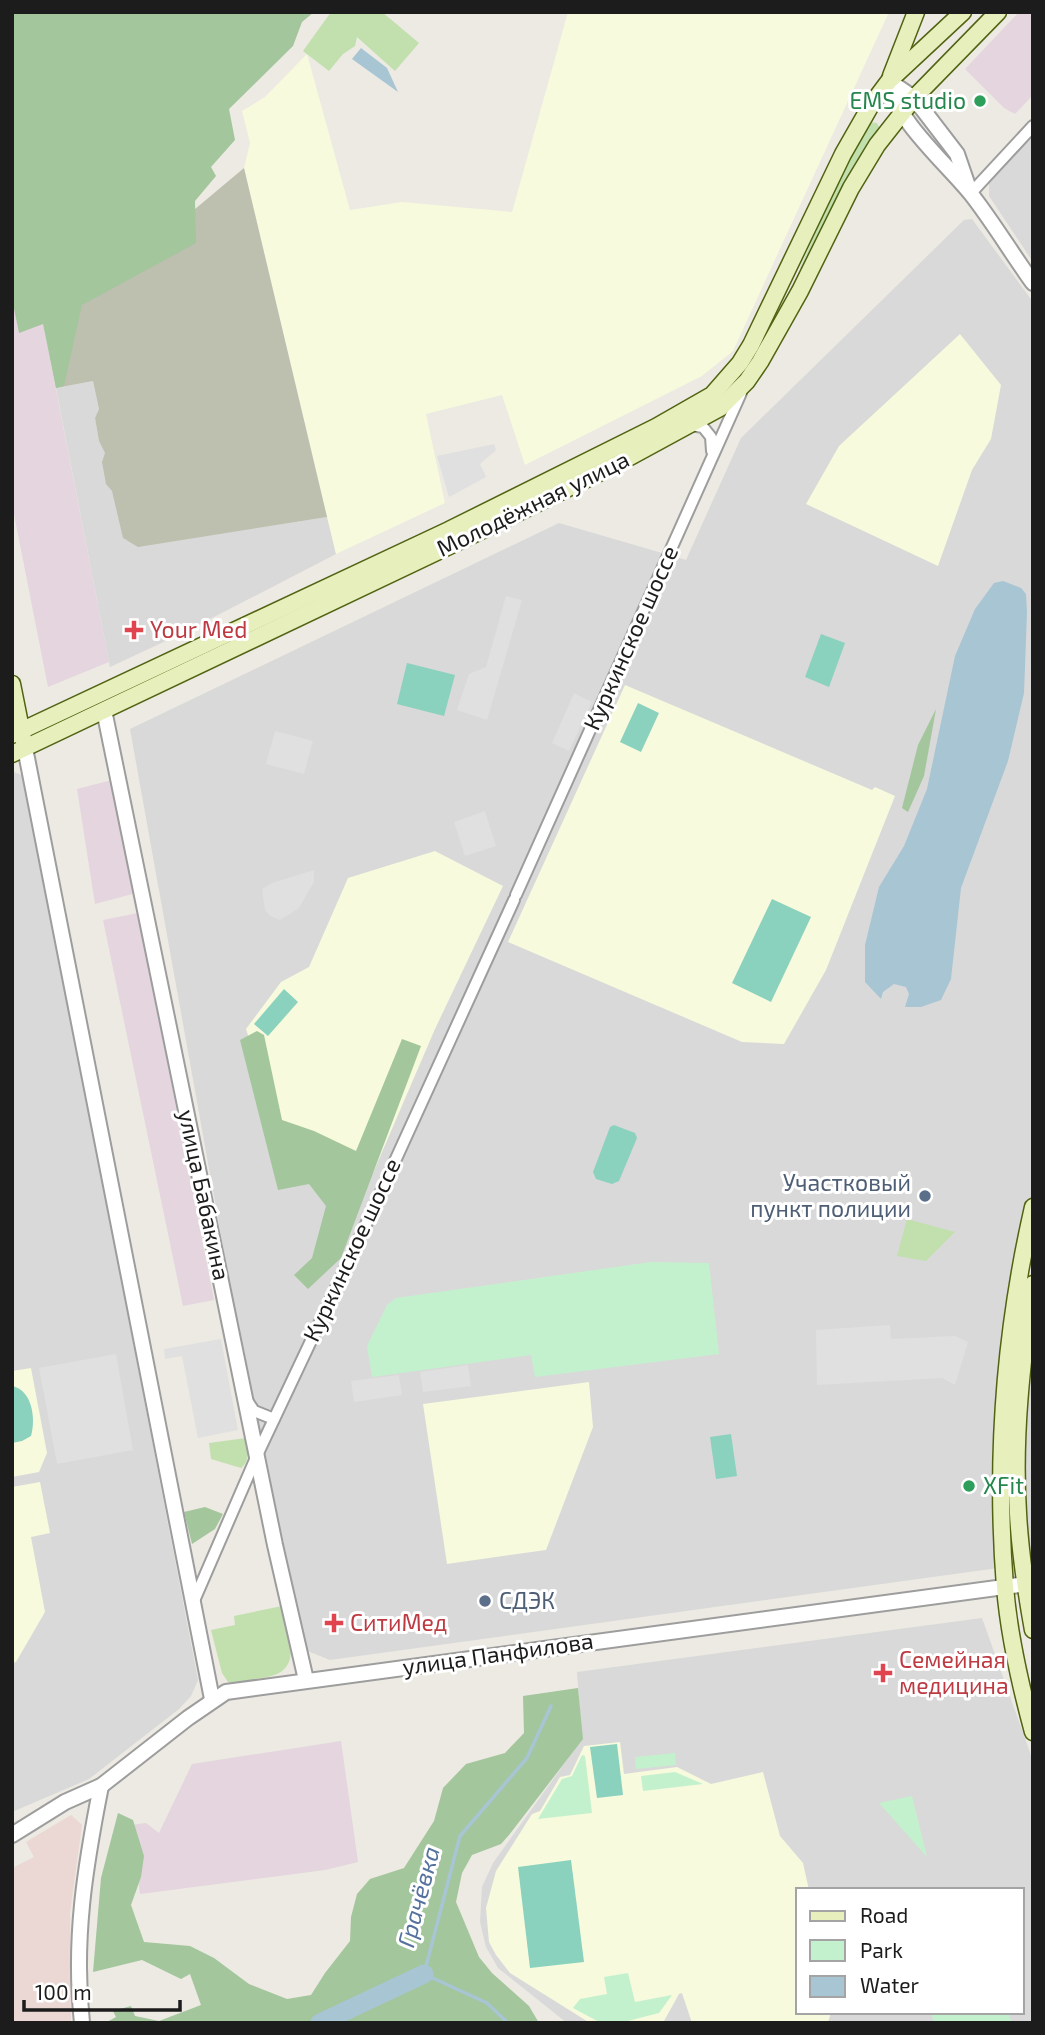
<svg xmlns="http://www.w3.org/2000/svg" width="1045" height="2035" viewBox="0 0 1045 2035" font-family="'Exo 2',sans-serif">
	<rect width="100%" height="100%" fill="#eceae2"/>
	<g fill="#d9d9d9" fill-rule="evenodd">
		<path d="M 1033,136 L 1033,262 L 989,196 L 989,182 L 993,175 Z"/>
		<path d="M 972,219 L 1033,302 L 1033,1191 L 1026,1219 L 998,1568 L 330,1660 L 305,1650 L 233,1302 L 130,729 L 559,523 L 686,560 L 741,438 L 964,220 Z"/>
		<path d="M 93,381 L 99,409 L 95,418 L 99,441 L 105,453 L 123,538 L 138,546 L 327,517 L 336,554 L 187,631 L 110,667 L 56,388 Z"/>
		<path d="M 12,771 L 21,775 L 26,784 L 198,1680 L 191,1696 L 179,1709 L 89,1779 L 12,1812 Z"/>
		<path d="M 1033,1329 L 1033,1591 L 1024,1499 L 1023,1426 Z"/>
		<path d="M 982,1618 L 1033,1761 L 1033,2023 L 567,2023 L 498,1968 L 486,1947 L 480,1922 L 482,1887 L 493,1863 L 582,1739 L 577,1672 ZM 798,1890 L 1022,1890 L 1022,2012 L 798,2012 Z"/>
	</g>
	<path fill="#ebd7d3" d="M 71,1815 L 82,1825 L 70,1913 L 71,2023 L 12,2023 L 12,1868 L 34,1857 L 26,1842 Z"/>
	<g fill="#e4d5df">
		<path d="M 1019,12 L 1033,12 L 1033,95 L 1015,114 L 1004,108 L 965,69 Z"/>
		<path d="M 12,299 L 19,332 L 43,323 L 109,662 L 48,687 L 12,504 Z"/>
		<path d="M 112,780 L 136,893 L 95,904 L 77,789 Z"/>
		<path d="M 138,913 L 214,1300 L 183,1306 L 103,920 Z"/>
		<path d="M 341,1741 L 358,1862 L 325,1870 L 140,1894 L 131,1825 L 146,1823 L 159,1833 L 192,1764 Z"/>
	</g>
	<g fill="#f7fadd">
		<path d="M 568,12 L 889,12 L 733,351 L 702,376 L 525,465 L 502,395 L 426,414 L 445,503 L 336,554 L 244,168 L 250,143 L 242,111 L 265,97 L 307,54 L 350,210 L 402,202 L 512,212 Z"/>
		<path d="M 960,334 L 1001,385 L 991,439 L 972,470 L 938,566 L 806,504 L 839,446 Z"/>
		<path d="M 625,685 L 872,790 L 875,787 L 895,796 L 826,970 L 784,1044 L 742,1042 L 508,942 Z"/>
		<path d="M 435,851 L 503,886 L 435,1029 L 373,1173 L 277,1126 L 246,1029 L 281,982 L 309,967 L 348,878 Z"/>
		<path d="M 31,1368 L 47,1453 L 39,1472 L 12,1477 L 12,1371 Z"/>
		<path d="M 589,1382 L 593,1427 L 546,1550 L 447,1564 L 423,1404 Z"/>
		<path d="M 40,1482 L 50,1533 L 31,1537 L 45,1612 L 16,1662 L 12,1663 L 12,1487 Z"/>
		<path d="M 620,1742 L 624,1774 L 677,1767 L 711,1784 L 763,1772 L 780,1836 L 803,1863 L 809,1890 L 798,1890 L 798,2012 L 831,2012 L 828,2023 L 692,2023 L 682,1993 L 679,1994 L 664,2021 L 590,2023 L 510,1973 L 496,1955 L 489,1942 L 486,1908 L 496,1871 L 532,1814 L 540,1811 L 560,1777 L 570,1775 L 584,1746 Z"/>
	</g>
	<path fill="#bdbfaf" d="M 244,168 L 327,517 L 138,547 L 123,538 L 112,491 L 106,484 L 102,462 L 105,453 L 99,441 L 95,418 L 99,409 L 93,381 L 56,388 L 46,334 Z"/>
	<g fill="#c1e0ae">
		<path d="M 331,12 L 382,12 L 419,43 L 395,71 L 357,37 L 355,46 L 343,54 L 329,71 L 303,51 Z"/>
		<path d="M 870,122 L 877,123 L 880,129 L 803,269 L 800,268 L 841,175 Z"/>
		<path d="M 907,1219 L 955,1232 L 926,1261 L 897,1256 Z"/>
		<path d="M 246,1438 C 248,1449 250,1461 241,1468 L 211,1459 L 209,1443 Z"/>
		<path d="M 282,1606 C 288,1638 306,1672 262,1678 C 251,1680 239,1683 228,1682 L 222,1673 L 211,1630 L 235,1625 L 234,1616 Z"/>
	</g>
	<g fill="#a3c69c">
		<path d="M 12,12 L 314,12 L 302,22 L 293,46 L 229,109 L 235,140 L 211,167 L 216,176 L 195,201 L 196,243 L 82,305 L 64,386 L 56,388 L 43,324 L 19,333 L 12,299 Z"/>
		<path d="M 936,709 L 924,776 L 908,812 L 902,808 L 918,745 Z"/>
		<path d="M 257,1031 L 264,1035 L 282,1120 L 314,1131 L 356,1151 L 402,1039 L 421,1046 L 341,1258 L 308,1289 L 294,1275 L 312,1258 L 326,1206 L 309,1184 L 278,1190 L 240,1040 Z"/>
		<path d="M 205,1507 L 223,1514 L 215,1529 L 192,1544 L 184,1512 Z"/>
		<path d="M 578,1688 L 583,1739 L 509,1835 L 501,1844 L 472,1855 L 462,1873 L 456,1902 L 479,1957 L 492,1973 L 529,2006 L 539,2023 L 105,2023 L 116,2017 L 113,2011 L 131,2006 L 135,2016 L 159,2021 L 201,2005 L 190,1974 L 181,1979 L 142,1960 L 93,1972 L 101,1878 L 118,1813 L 133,1820 L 144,1856 L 141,1877 L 131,1905 L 144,1942 L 190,1946 L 214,1958 L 249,1984 L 287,1999 L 311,1995 L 325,1973 L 350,1941 L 351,1917 L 357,1894 L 370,1879 L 404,1868 L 434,1821 L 443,1788 L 466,1764 L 505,1753 L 524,1733 L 523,1696 Z"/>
	</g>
	<g fill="#c4f1cd">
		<path d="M 651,1262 L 709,1263 L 719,1354 L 535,1377 L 531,1355 L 372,1377 L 367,1346 L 387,1305 L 396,1298 Z"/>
		<path d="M 675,1753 L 676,1765 L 636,1769 L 635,1757 Z"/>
		<path d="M 582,1755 L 585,1756 L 592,1813 L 538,1819 L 562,1779 L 572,1776 Z"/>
		<path d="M 675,1772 L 703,1784 L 643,1791 L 641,1776 Z"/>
		<path d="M 912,1796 L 927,1857 L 879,1803 Z"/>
		<path d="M 628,1973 L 635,2002 L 672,1995 L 659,2013 L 620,2023 L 601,2023 L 573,2008 L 580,1999 L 607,1994 L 604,1977 Z"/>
		<path d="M 931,2012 L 1008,2012 L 1012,2023 L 934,2023 Z"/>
	</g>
	<g fill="#8ad1be">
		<path d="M 821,634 L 845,643 L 829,687 L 805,677 Z"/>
		<path d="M 407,663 L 455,675 L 444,716 L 397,704 Z"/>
		<path d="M 638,703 L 659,713 L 641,752 L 620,742 Z"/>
		<path d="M 772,899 L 811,917 L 771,1002 L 732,983 Z"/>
		<path d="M 284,989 L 298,1002 L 268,1036 L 254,1024 Z"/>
		<path d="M 614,1125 L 635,1133 L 637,1138 L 619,1181 L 612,1184 L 596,1179 L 593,1172 L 610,1127 Z"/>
		<path d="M 12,1386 C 32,1390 36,1418 31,1436 L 22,1441 L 12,1443 Z"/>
		<path d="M 731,1434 L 737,1476 L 716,1479 L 710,1437 Z"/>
		<path d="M 617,1744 L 623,1795 L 597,1798 L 590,1747 Z"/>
		<path d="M 571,1860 L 584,1962 L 530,1968 L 518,1867 Z"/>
	</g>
	<g fill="#e0e0e0">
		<path d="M 494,444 L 496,450 L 480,464 L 486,477 L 449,497 L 437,456 Z"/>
		<path d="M 506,596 L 522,600 L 487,720 L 457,710 L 469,674 L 486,667 Z"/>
		<path d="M 574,693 L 592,702 L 569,751 L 552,743 Z"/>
		<path d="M 275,731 L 313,741 L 304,774 L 266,764 Z"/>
		<path d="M 485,811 L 496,846 L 465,856 L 454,822 Z"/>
		<path d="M 314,870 L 314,882 L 299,908 L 280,920 L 270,916 L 265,910 L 262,889 L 272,883 Z"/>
		<path d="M 890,1325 L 891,1339 L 955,1336 L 968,1342 L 955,1385 L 942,1378 L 817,1385 L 816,1330 Z"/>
		<path d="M 221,1339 L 238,1430 L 198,1438 L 182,1356 L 165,1359 L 164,1349 Z"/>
		<path d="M 116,1354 L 133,1450 L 57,1464 L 39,1368 Z"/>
		<path d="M 468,1365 L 471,1386 L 423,1392 L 420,1372 Z"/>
		<path d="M 399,1375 L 402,1395 L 354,1402 L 351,1381 Z"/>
	</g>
	<g fill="#a8c5d4">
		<path d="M 361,48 L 387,68 L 398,92 L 352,59 Z"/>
		<path d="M 1003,581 L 1021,588 L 1026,594 L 1027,612 L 1024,693 L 1008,761 L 961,888 L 951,979 L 941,1000 L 921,1007 L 905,1007 L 909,994 L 906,987 L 894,984 L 883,992 L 881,999 L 865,982 L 865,945 L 879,887 L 904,846 L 927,789 L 955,656 L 975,609 L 994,583 Z"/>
	</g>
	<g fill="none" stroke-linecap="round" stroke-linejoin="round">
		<path stroke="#a8c5d4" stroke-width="3.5" d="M 508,2023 L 487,2003 L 424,1974 L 460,1836 L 527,1758 L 551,1706"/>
		<path stroke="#a8c5d4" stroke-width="19" d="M 320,2023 L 424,1974"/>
		<defs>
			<g id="minor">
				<path d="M 970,194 L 1033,126"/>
				<path d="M 691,425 L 703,427 L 711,437 L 712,451"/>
				<path d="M 516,895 L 741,393"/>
				<path d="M 248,1402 L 254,1411 L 274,1419"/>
				<path d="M 193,1603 L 258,1453 L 369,1218 L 514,900"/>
			</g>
			<g id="tertiary">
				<path d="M 889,81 C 894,119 947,164 971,194 C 993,222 1012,254 1033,283"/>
				<path d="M 889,81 L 914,98 L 957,154 L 969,189"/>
				<path d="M 104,710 L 275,1545 L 306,1680"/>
				<path d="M 25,748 L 212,1699"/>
				<path d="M 12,1835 L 65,1802 L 101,1786 L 188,1718 L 226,1692 L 1026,1584"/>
				<path d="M 82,2023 C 73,1940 85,1867 101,1786"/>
			</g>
			<g id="secondary">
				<path d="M 891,76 L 916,12"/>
				<path d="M 12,684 L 23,739"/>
				<path d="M 12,735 L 449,530 L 656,427 L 712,395 L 740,363 L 751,345 L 843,154 L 871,105 L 889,81 L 963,12"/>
				<path d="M 12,754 L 485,529 L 617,464 L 720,408 L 747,381 L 760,362 L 800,291 L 851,188 L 877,145 L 914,98 L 998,12"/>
				<path d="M 1033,1207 C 1005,1330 995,1460 1005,1587 C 1009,1636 1020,1684 1033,1732"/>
				<path d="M 1033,1284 C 1022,1360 1013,1436 1018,1513 C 1020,1552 1026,1591 1033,1630"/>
			</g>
		</defs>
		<use href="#minor" stroke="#9d9d9d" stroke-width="14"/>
		<use href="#tertiary" stroke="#9d9d9d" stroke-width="18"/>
		<use href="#secondary" stroke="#516312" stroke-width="19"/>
		<use href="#minor" stroke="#fff" stroke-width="10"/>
		<use href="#tertiary" stroke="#fff" stroke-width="14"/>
		<use href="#secondary" stroke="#e7f0bc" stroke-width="16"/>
	</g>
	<g fill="#2e9e5b" stroke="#fff" stroke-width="2.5">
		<circle cx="980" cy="101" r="7"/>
		<circle cx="969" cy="1486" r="7"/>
	</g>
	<g fill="#e0444e" stroke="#fff" stroke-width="2.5">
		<path d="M130.5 619.5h7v7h7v7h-7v7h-7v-7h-7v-7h7z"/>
		<path d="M330.5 1612.5h7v7h7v7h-7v7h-7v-7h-7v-7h7z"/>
		<path d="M879.5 1662.5h7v7h7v7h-7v7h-7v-7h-7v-7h7z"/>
	</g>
	<g fill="#5c6f8a" stroke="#fff" stroke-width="2.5">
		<circle cx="925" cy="1196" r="7"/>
		<circle cx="485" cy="1601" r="7"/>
	</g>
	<g text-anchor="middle" stroke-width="6" stroke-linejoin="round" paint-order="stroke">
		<g font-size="23" fill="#27864d" stroke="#fff" text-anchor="end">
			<text x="966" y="109">EMS studio</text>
			<text x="983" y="1494" text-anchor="start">XFit</text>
		</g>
		<g font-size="23" fill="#1c1c1c" stroke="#fff">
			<text transform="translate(533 504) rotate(-26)" y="8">Молодёжная улица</text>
			<text transform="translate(631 638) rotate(-66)" y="8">Куркинское шоссе</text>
			<text transform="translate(204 1195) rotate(78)" y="8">улица Бабакина</text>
			<text transform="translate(352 1250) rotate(-65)" y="8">Куркинское шоссе</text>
			<text transform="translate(498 1654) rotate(-8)" y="8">улица Панфилова</text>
		</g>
		<g font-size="23" fill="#be3a42" stroke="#fff" text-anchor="start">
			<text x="150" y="638">Your Med</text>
			<text x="350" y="1631">СитиМед</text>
			<text x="899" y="1668">Семейная<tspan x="899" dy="26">медицина</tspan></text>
		</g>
		<g font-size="23" fill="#4e5e75" stroke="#fff" text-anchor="end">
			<text x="911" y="1191">Участковый<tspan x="911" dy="26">пункт полиции</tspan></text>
			<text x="499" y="1609" text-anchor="start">СДЭК</text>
		</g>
		<g font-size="24" font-style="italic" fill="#55719e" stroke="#fff">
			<text transform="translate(419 1897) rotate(-75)" y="8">Грачёвка</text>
		</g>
	</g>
	<rect width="1045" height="2035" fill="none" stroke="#1c1c1c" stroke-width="28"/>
	<rect x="796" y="1888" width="228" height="126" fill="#ffffff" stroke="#a4a4a4" stroke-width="2"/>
	<rect x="810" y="1911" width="35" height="10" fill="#e7f0bc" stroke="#a4a4a4" stroke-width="2"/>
	<text x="860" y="1923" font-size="21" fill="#1c1c1c">Road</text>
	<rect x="810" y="1940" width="35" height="21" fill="#c4f1cd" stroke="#a4a4a4" stroke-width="2"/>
	<text x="860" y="1958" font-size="21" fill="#1c1c1c">Park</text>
	<rect x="810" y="1976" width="35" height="21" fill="#a8c5d4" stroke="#a4a4a4" stroke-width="2"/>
	<text x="860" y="1993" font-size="21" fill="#1c1c1c">Water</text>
	<path d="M24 2000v10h156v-10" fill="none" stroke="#1c1c1c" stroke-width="3.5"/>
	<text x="35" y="2000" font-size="21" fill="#1c1c1c" stroke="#ffffff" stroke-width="5" paint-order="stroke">100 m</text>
</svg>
